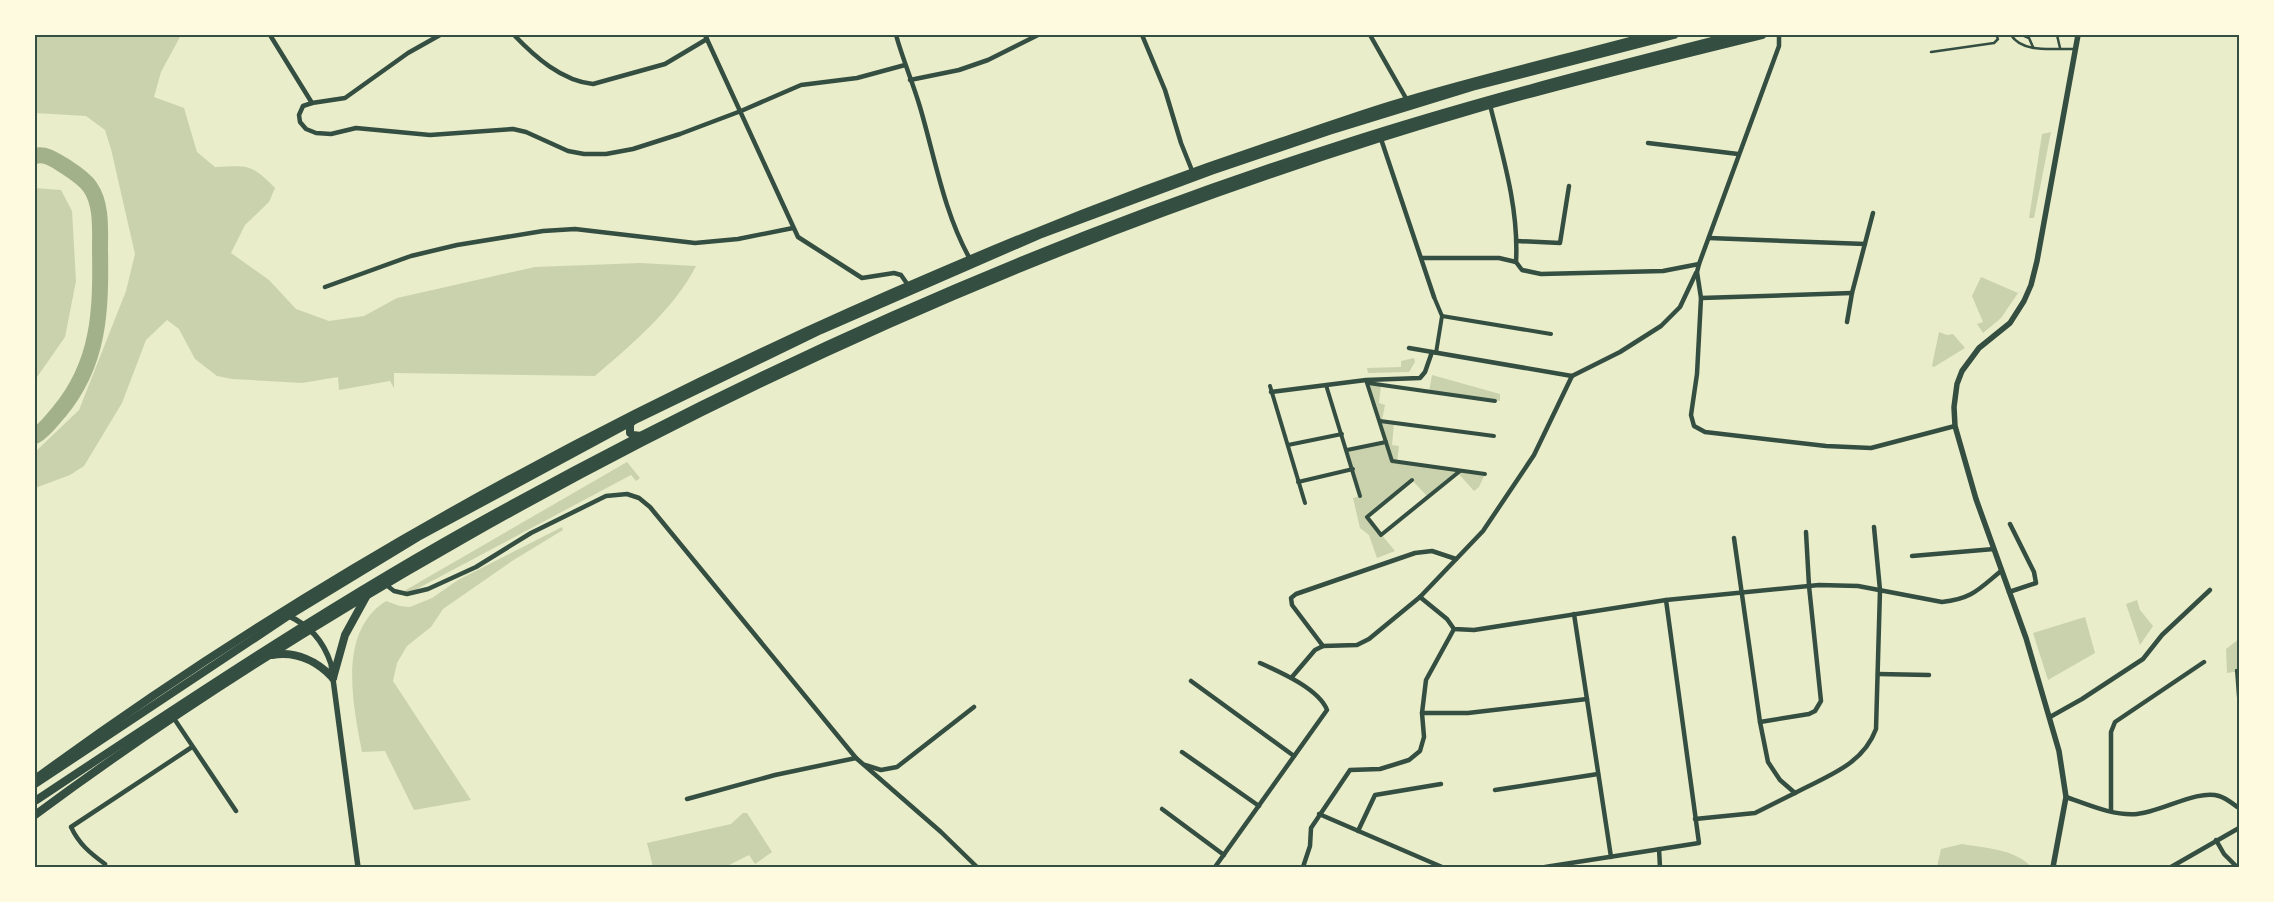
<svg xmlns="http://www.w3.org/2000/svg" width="2274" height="902" viewBox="0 0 2274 902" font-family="Rubik,sans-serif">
	<rect width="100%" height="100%" fill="#e9edc9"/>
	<g fill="#cad2ad">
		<path d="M 35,35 L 181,35 L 161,72 L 154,97 L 184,108 L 197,152 L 215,167 C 249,166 250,163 275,188 L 269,202 L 245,225 L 231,253 L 269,280 L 296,309 L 329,321 L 364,316 L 397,298 L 535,267 L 640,263 L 696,266 C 675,308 631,345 595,376 L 394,373 L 394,388 L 390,381 L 339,390 L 338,377 L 302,383 L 232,379 L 217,376 L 195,359 L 179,329 L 167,320 L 146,340 L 122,403 L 84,466 L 70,475 L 35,488 L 35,452 L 79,410 L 126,291 L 135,254 L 111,149 L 105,130 L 86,116 L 35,113 Z"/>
		<path d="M 2051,132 L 2034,218 L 2029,218 L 2042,134 Z"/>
		<path d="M 35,188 L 61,190 L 72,211 L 76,281 L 65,337 L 35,380 Z"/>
		<path d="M 1981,277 L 2018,293 L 2001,318 L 1983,333 L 1977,324 L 1983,322 L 1972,296 Z"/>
		<path d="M 1939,332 L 1947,335 L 1953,334 L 1965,348 L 1934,367 L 1932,366 Z"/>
		<path d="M 1414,358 L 1415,362 L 1409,372 L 1368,373 L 1367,368 L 1401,367 L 1401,361 Z"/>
		<path d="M 1432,375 L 1500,394 L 1500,401 L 1429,392 Z"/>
		<path d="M 1368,383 L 1381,385 L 1379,403 L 1385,405 L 1382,420 L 1394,423 L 1392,445 L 1399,446 L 1397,462 L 1485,474 L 1479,487 L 1474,491 L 1458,473 L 1428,497 L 1412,480 L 1367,517 L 1395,551 L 1377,558 L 1369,535 L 1360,528 L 1353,498 L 1360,496 L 1347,450 L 1386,442 Z"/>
		<path d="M 627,462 L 640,478 L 636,481 L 631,475 L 413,591 L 405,593 L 404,591 Z"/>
		<path d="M 562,527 L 563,530 L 512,561 L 443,609 L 431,627 L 407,646 L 397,663 L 393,681 L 471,800 L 414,810 L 385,751 L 362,752 C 353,704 337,632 386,601 L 400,606 L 410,607 L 432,598 L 458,580 Z"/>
		<path d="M 2137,600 L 2140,610 L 2153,626 L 2140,645 L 2126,604 Z"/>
		<path d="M 2085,617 L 2095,653 L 2048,680 L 2033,633 Z"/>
		<path d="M 2239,639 L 2239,671 L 2227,673 L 2226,649 Z"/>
		<path d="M 743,813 L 747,813 L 772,852 L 755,864 L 749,855 L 729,865 L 730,867 L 653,867 L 647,843 L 731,824 Z"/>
		<path d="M 1962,844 C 1984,848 2016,849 2031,867 L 1937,867 L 1941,849 Z"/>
	</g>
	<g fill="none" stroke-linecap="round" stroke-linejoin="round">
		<path stroke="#a3b18a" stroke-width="16" d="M 35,156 C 45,153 55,160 63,165 C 72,171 84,178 90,187 C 102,204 100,229 100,250 C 101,310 100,363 59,412 C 51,421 45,430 35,436"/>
		<g stroke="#344e41" stroke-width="2.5">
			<path d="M 2011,35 C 2023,54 2055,48 2074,49"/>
			<path d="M 2022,35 L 2029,38 L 2033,47"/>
			<path d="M 2057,35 L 2060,48"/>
			<path d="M 1931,52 L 1994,43 L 1998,39 L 1996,35"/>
		</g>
		<g stroke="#344e41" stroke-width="4">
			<path d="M 1434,297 L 1442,316 L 1436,353"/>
			<path d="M 1442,316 L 1551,334"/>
			<path d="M 1366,380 L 1392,461 L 1485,474"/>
			<path d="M 1368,383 L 1495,401"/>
			<path d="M 1326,385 L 1360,496"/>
			<path d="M 1270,386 L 1305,503"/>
			<path d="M 1380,421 L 1494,436"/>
			<path d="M 1288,445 L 1342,434"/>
			<path d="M 1347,450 L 1386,442"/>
			<path d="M 1412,480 L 1367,517 L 1381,535 L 1460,471"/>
			<path d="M 1298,482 L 1353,469"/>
			<path d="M 2237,671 L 2239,698"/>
		</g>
		<g stroke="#344e41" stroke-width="4.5">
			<path d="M 270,35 L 312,103"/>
			<path d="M 440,35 L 408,53 L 345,98 L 312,103 L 303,106 L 299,115 L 300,122 L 306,129 L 316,133 L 331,134 L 356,128 L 430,135 L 513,129 L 526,132 L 568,151 L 584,154 L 606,154 L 633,149 L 680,134 L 741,111 L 801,85 L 857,78 L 905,65"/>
			<path d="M 514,35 C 535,57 562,81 593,84 L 665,64 L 707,39"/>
			<path d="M 705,35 L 798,237 L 862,278 L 894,273 L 901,275 L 908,285"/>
			<path d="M 896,35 C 903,60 913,83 920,107 C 935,158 944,213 970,259"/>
			<path d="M 1142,35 L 1165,90 L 1181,143 L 1193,173"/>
			<path d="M 1370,35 L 1407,100"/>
			<path d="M 1779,35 L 1779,46 L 1699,264 L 1697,272 L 1701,298 L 1697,374 L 1691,415 L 1694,426 L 1705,432 L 1826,446 L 1871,448 L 1955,426"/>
			<path d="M 910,80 L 959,70 L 988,60 L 1038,35"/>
			<path d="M 1490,105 C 1503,157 1519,209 1516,262 L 1522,270 L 1541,274 L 1663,271 L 1699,264"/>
			<path d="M 1381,139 L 1434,297"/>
			<path d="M 1648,143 L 1738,154"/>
			<path d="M 1709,238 L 1865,244"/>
			<path d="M 1517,241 L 1560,243 L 1569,186"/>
			<path d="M 1422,258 L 1499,258 L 1516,262"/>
			<path d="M 325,287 L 411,256 L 457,245 L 543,231 L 575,229 L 695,243 L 738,239 L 793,228"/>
			<path d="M 1701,298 L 1852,293"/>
			<path d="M 1847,322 L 1852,293 L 1873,213"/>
			<path d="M 1409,348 L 1572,376"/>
			<path d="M 1271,392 L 1366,380 L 1420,378 L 1425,372 L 1432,352"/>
			<path d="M 1734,538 L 1760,722 L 1768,762 L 1780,780 L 1795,793 C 1827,776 1863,765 1876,729 L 1880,590 L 1874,527"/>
			<path d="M 1912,556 L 1994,549"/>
			<path d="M 385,584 L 394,591 L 407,594 L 428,589 L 476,567 L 531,533 L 606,496 L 627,494 L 639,498 L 650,507 L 856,758 L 941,832 L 977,867"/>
			<path d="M 2009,592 L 2036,583 L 2034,572 L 2010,524"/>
			<path d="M 1420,597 L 1447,619 L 1454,629 L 1474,630 L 1666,600 L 1819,585 L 1858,586 L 1942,602 C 1972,599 1979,589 2001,571"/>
			<path d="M 1574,614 L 1611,857"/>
			<path d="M 1323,646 L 1292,605 L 1291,598 L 1296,594 L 1415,553 L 1432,551 L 1456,559"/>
			<path d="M 2237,671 L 2239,671"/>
			<path d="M 1878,674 L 1929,675"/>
			<path d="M 1292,677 L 1315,650 L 1323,646 L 1357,645 L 1369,639 L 1420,597 L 1483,531 L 1534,455 L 1572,376 L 1620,352 L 1661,326 L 1680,307 L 1696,273"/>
			<path d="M 1191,681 L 1294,756"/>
			<path d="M 1422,713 L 1468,713 L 1587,699"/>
			<path d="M 173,717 L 236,811"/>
			<path d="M 2050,717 L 2082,699 L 2143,659 L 2162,635 L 2210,590"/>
			<path d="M 1760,722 L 1809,714 L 1815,711 L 1821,701 L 1809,586 L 1806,532"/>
			<path d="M 1182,752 L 1259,806"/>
			<path d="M 865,765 L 881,770 L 897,767 L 974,707"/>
			<path d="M 1495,790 L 1598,774"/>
			<path d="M 2066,797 C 2089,805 2113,816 2137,814 C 2161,812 2198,789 2219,796 C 2226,798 2233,804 2239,808"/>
			<path d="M 687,799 L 775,775 L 856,758"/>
			<path d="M 1162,809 L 1224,855"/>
			<path d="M 2111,811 L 2111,732 L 2115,722 L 2204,662"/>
			<path d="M 1319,814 L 1442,867"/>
			<path d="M 1695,819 L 1755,813 L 1795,793"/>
			<path d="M 1358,831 L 1375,795 L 1441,784"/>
			<path d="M 2216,840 L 2224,854 L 2237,867"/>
			<path d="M 1659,849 L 1660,867"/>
			<path d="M 105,864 C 90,853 79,844 71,827 L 192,747"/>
			<path d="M 1215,867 L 1327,710 C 1319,689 1280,672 1260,663"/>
			<path d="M 1303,867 L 1310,846 L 1311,828 L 1350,770 L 1380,769 L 1409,760 L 1420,751 L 1424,737 L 1422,713 L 1426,680 L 1454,629"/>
			<path d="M 1545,867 L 1699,843 L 1666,600"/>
			<path d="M 2171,867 L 2239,828"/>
		</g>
		<g stroke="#344e41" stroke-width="5.5">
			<path d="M 287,615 C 310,626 323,640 331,664 L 358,867"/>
			<path d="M 2053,867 L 2066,797 L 2059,751 L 2026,638 L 1976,499 L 1955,426 L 1954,407 L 1957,384 L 1962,371 L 1979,348 L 2010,323 L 2024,301 L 2031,285 L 2037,261 L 2078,35"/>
		</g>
		<g stroke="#344e41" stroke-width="8">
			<path d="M 633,421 L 630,424 L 630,433 L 633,435 L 641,436"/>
			<path d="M 35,784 L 288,616 L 418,537 L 633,421 L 821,330 L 1039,235 L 1211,171 L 1329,131 L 1472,87 L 1674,35"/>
			<path d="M 35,801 C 187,700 338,599 499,511 C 766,364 1046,239 1336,146 C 1468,103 1602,69 1736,35"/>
		</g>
		<g stroke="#344e41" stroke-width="8">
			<path d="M 272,655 C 296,651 317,661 333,678"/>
			<path d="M 333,678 L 345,635 L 367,595"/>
			<path d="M 35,779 C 313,575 619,409 936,274 C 1049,225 1163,181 1280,142 C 1323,128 1365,112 1408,100 C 1489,76 1571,57 1652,35"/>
			<path d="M 35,815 C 171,714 314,624 462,540 C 787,355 1133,208 1493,104 C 1582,79 1672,57 1762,35"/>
		</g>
	</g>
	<rect width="2274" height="902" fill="none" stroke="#fefae0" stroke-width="72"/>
	<rect x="36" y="36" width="2202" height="830" fill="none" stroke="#344e41" stroke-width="2"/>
</svg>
